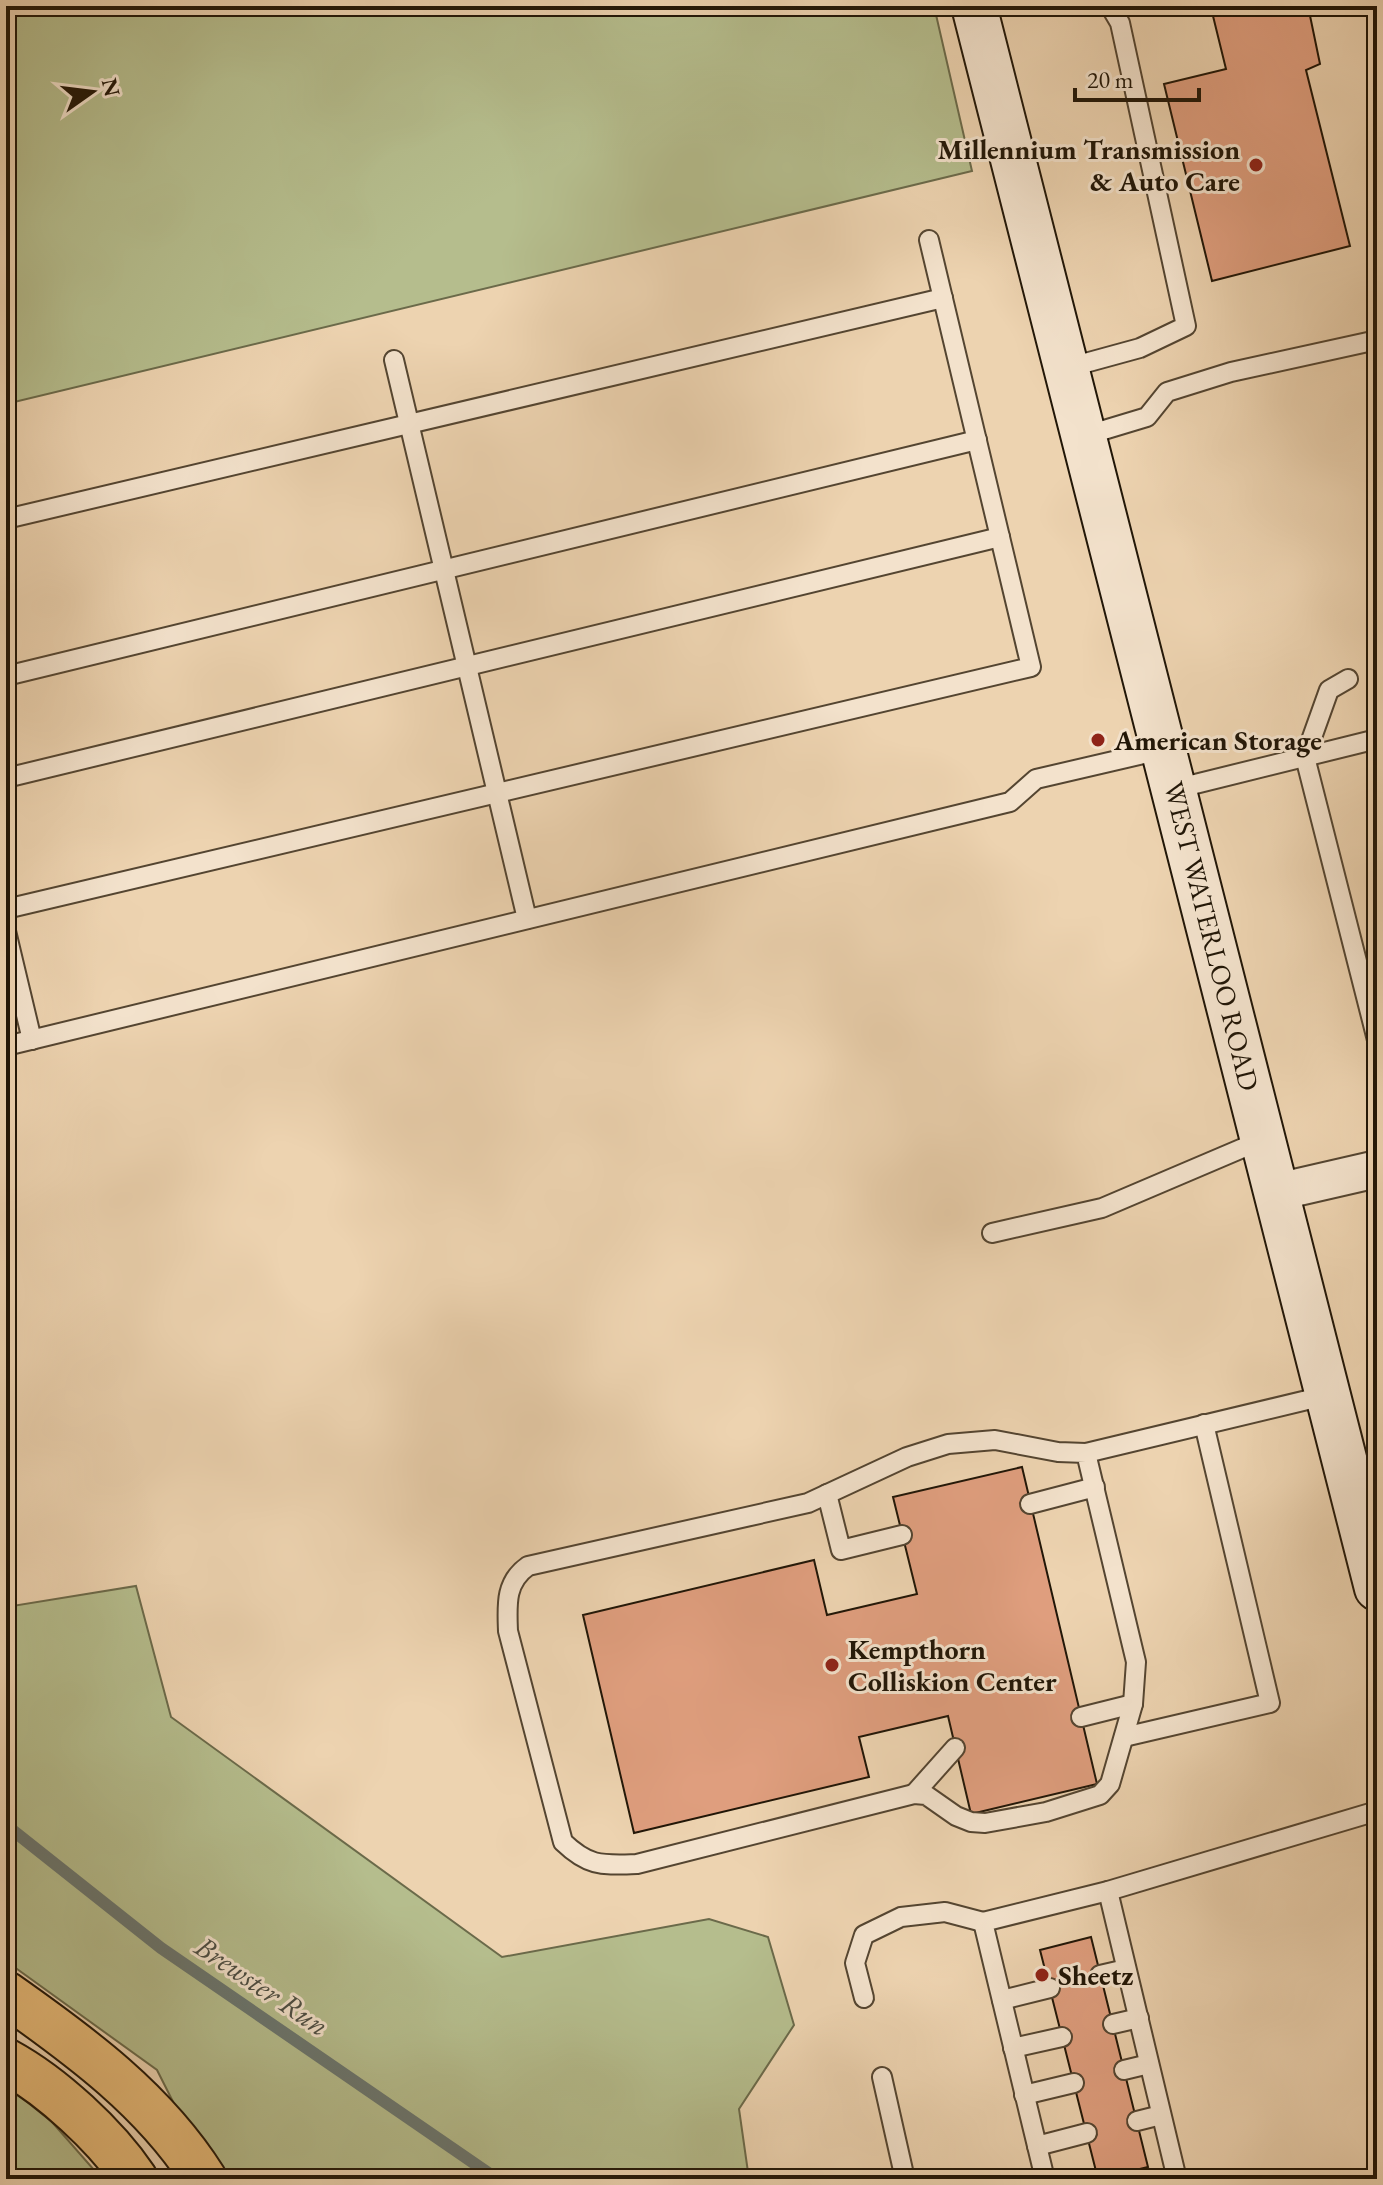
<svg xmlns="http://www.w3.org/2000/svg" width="1383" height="2185" viewBox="0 0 1383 2185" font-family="'EB Garamond',serif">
	<rect width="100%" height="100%" fill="#edd3b0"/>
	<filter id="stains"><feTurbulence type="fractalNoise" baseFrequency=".0025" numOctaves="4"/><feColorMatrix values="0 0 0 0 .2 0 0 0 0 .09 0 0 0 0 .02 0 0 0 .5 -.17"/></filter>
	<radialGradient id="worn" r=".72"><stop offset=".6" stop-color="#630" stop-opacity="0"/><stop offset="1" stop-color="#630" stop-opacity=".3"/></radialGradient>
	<g fill="#b5bd8d" stroke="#6b6a4a" stroke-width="2">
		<path d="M 6,6 L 934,6 L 972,171 L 6,404 Z"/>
		<path d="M 136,1586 L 171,1717 L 502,1957 L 709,1919 L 768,1937 L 794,2025 L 739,2109 L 749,2179 L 212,2179 L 157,2070 L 6,1961 L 6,1607 Z"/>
		<path d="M 6,2085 L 52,2122 L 102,2179 L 6,2179 Z"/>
	</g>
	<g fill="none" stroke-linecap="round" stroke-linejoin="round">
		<path stroke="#6a766f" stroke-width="12" d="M 6,1825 L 161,1948 L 497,2179"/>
	</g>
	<g fill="#df9e7e" stroke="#211607" stroke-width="2">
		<path d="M 1262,6 L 1308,6 L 1320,64 L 1306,70 L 1350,246 L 1212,281 L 1164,84 L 1226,69 L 1213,16 Z"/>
		<path d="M 1022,1467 L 1097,1784 L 971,1814 L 948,1716 L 859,1737 L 869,1777 L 634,1833 L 583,1615 L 814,1560 L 827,1615 L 917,1594 L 893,1497 Z"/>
		<path d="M 1091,1937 L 1148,2167 L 1098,2179 L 1040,1950 Z"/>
	</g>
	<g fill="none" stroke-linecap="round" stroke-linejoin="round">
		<defs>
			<g id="service">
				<path d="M 394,360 L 527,919"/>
				<path d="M 1067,368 L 1140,348 L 1186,326 L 1120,23 L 1110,6"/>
				<path d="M 1084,436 L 1147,417 L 1167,392 L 1231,372 L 1377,340"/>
				<path d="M 6,519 L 943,298"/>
				<path d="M 6,676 L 977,440"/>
				<path d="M 1348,679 L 1329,690 L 1305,757 L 1377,1040"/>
				<path d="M 6,778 L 1000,537"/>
				<path d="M 1175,789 L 1377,739"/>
				<path d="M 6,909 L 1031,667 L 929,240"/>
				<path d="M 6,931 L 32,1040"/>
				<path d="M 6,1046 L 1010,802 L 1036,779 L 1165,749"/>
				<path d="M 992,1233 L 1102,1208 L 1264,1139"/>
				<path d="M 1086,1453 L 1136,1662 L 1133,1704 L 1110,1784 L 1100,1795 L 1046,1812 L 985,1823 L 971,1822 L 956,1816 L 926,1795 L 914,1794 L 637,1864 C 602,1865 589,1867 563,1842 L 508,1631 C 507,1605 505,1582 528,1566 L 808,1503 L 907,1457 L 948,1444 L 995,1440 L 1058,1452 L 1086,1453 L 1328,1395"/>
				<path d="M 827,1494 L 841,1550 L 902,1535"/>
				<path d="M 1030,1504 L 1095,1487"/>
				<path d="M 1081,1717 L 1133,1704"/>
				<path d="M 1124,1737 L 1270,1703 L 1204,1424"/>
				<path d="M 914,1794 L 955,1748"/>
				<path d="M 1108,1891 L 1177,2179"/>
				<path d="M 1100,1975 L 1126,1969"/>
				<path d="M 864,1998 L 855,1963 L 864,1935 L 901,1917 L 945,1912 L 983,1922"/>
				<path d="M 1002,2000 L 1050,1988"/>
				<path d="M 1113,2024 L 1139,2018"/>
				<path d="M 1013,2048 L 1062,2037"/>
				<path d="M 1124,2070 L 1149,2064"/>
				<path d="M 882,2077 L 905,2179"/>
				<path d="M 1024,2095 L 1074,2083"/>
				<path d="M 1137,2121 L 1161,2115"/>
				<path d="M 1037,2146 L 1087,2133"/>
				<path d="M 1045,2179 L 983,1922 L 1108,1891 L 1377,1811"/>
			</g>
			<path id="minor" d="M 1277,1192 L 1377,1169"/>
			<path id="secondary" d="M 974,6 L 1377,1588"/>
			<g id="motorway">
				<path d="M 6,1994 C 80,2046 155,2101 204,2179"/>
				<path d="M 6,2061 C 52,2086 106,2136 135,2179"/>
			</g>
		</defs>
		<use href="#service" stroke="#544531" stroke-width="22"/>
		<use href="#minor" stroke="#544531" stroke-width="40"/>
		<use href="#secondary" stroke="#211607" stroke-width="48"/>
		<use href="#motorway" stroke="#211607" stroke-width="48"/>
		<use href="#service" stroke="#f3e2cc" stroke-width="18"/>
		<use href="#minor" stroke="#f3e2cc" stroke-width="36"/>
		<use href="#secondary" stroke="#f3e2cc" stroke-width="44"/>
		<use href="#motorway" stroke="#e6ba78" stroke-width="44"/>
	</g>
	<g fill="#8f2418" stroke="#f3e2cc" stroke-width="3">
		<circle cx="1256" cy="165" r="8"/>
		<circle cx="1098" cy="740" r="8"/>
		<circle cx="832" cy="1665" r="8"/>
		<circle cx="1042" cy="1975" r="8"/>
	</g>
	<g text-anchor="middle" stroke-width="6" stroke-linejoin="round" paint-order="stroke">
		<g font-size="28" font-weight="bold" fill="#211607" stroke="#f3e2cc" text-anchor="start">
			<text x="1240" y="159" text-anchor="end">Millennium Transmission<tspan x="1240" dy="32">&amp; Auto Care</tspan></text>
			<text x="1114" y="750">American Storage</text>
			<text x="848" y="1659">Kempthorn<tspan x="848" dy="32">Colliskion Center</tspan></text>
			<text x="1058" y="1985">Sheetz</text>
		</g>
		<g font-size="28" fill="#211607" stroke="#f3e2cc">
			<text transform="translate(1212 936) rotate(76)" y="10">WEST WATERLOO ROAD</text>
		</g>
		<g font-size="30" font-style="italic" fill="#4c4e44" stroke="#f3e2cc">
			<text transform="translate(262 1986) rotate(34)" y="10">Brewster Run</text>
		</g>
	</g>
	<rect width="1383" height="2185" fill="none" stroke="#edd3b0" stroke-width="32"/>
	<rect x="8" y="8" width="1367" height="2169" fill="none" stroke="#211607" stroke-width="4"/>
	<rect x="16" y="16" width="1351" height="2153" fill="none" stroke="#211607" stroke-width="2"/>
	<g transform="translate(92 92) rotate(76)" stroke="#f3e2cc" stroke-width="6" paint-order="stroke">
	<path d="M0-6L14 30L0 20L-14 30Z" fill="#211607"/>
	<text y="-12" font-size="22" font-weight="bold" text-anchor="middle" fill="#211607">N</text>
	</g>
	<path d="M1075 88v12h124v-12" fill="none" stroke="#211607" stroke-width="4"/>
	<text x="1087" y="88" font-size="24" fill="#211607" stroke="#f3e2cc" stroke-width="6" paint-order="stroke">20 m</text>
	<rect width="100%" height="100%" filter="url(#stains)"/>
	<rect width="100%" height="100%" fill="url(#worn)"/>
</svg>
